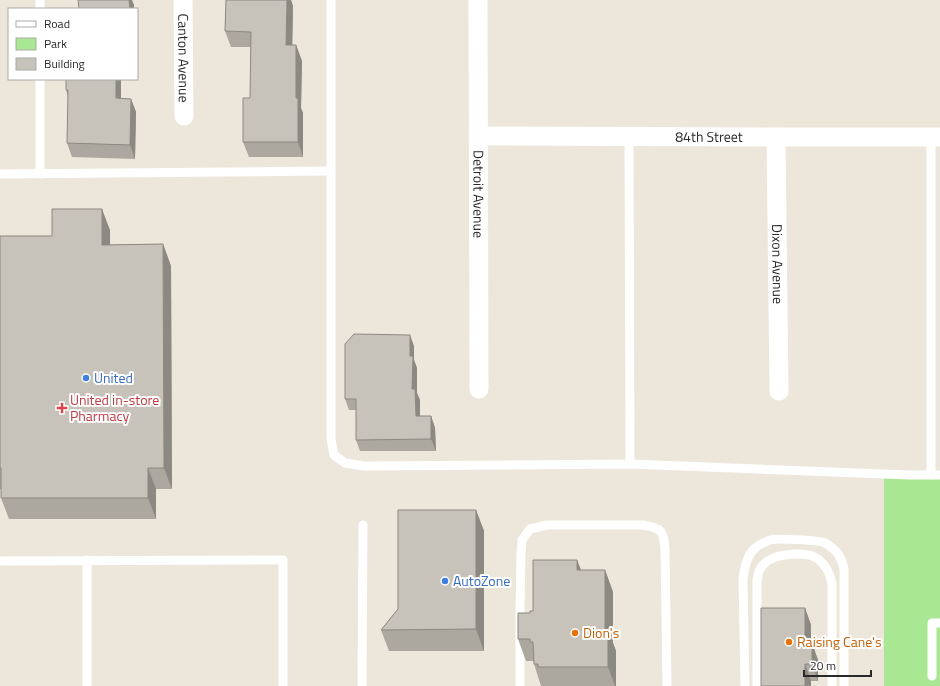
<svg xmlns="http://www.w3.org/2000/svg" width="940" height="686" viewBox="0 0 940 686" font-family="'Titillium Web',sans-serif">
	<rect width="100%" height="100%" fill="#ede6da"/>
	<rect fill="#a9e793" x="884" y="478" width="56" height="208"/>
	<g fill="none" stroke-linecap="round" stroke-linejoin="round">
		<g stroke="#fff" stroke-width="9">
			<path d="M 40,0 L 40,9"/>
			<path d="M 331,0 L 331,439 L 334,455 L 345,463 L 364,466 L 630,464 L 909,475 L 940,475"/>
			<path d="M 40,79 L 40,174"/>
			<path d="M 629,137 L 630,464"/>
			<path d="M 931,137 L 931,475"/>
			<path d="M 0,174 L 331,171"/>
			<path d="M 0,561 L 283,560 L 283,686"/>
			<path d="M 932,676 L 932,623 L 940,623"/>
			<path d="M 87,686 L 87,560"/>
			<path d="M 362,686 L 363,525"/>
			<path d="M 520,686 L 520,609 L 521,553 L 522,540 L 530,529 L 547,525 L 643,525 C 662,528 664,531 665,550 L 667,686"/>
			<path d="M 745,686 L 743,580 C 744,570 746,557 754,549 C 758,545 765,542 770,540 C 777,538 818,540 825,543 C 837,550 841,556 844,569 L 844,686"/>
			<path d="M 757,686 L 757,580 C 758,577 758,574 759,571 C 766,557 781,555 794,554 C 803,554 811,554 818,559 C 826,565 830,574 832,583 L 832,686"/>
		</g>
		<g stroke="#fff" stroke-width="19">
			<path id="s1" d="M 183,0 L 184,116"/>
			<path id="s2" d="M 478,0 L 479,389"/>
			<path id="s3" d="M 478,136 L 776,137 L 940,137"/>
			<path id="s4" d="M 776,137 L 779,391"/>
		</g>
	</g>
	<g fill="#aca8a0">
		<path d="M 226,0 L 291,0 L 293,6 L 292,45 L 296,45 L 302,61 L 301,108 L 303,113 L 303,157 L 249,157 L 243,142 L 250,98 L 251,47 L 231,47 L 225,31 Z"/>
		<path d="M 121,79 L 121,98 L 131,99 L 136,112 L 135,159 L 72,157 L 67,143 L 68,97 L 66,90 Z"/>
		<path d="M 110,230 L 110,245 L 163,244 L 171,266 L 172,489 L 156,489 L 156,519 L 9,519 L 1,498 L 1,489 L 0,489 L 0,236 L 52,236 Z"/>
		<path d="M 414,346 L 414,360 L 417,368 L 417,393 L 420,400 L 420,416 L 431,416 L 435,428 L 436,451 L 360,451 L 356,440 L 356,410 L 349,410 L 345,399 Z"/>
		<path d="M 476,510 L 484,531 L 484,651 L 389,651 L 381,630 L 398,609 Z"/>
		<path d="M 577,560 L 581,570 L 605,570 L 613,592 L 613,643 L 616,651 L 616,686 L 541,686 L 534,664 L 534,661 L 526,661 L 518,639 L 530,613 L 533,611 Z"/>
		<path d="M 761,608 L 805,608 L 811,625 L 811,643 L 812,643 L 818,660 L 818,681 L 811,681 L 811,686 Z"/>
	</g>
	<g fill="#8c8882">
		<path d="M 129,0 L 132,0 L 134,5 L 134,9 L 130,9 Z"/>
		<path d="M 287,0 L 291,0 L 293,6 L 292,61 L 286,45 Z"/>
		<path d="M 296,45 L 302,61 L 301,108 L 303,113 L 303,157 L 298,142 L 296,98 Z"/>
		<path d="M 116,79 L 121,79 L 121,112 L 116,98 Z"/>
		<path d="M 131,99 L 136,112 L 135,159 L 130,145 Z"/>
		<path d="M 102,209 L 110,230 L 110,266 L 102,245 Z"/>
		<path d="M 163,244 L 171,266 L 172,489 L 164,468 Z"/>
		<path d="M 410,335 L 414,346 L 414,360 L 417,368 L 417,393 L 420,400 L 420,428 L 416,416 L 412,389 L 410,356 Z"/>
		<path d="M 431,416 L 435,428 L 436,451 L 431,439 Z"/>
		<path d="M 148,468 L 156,489 L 156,519 L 148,498 Z"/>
		<path d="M 476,510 L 484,531 L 484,651 L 476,629 Z"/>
		<path d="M 577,560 L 585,581 L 577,570 Z"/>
		<path d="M 605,570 L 613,592 L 613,643 L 616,651 L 616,686 L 615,686 L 608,667 L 605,629 Z"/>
		<path d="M 805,608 L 811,625 L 811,660 L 805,643 Z"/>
		<path d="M 812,643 L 818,660 L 818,681 L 812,664 Z"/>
		<path d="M 805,664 L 811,681 L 811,686 L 805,686 Z"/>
	</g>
	<g fill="#c8c3ba" stroke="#8c8882">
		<path d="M 78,0 L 129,0 L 130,9 L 79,9 Z"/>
		<path d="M 226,0 L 287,0 L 286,45 L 296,45 L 296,98 L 298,98 L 298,142 L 243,142 L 243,98 L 250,98 L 251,32 L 225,31 Z"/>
		<path d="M 66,79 L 116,79 L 116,98 L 131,99 L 130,145 L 67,143 L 68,90 L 66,90 Z"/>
		<path d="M 52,209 L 102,209 L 102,245 L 163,244 L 164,468 L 148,468 L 148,498 L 1,498 L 1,468 L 0,468 L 0,236 L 52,236 Z"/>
		<path d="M 354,334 L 410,335 L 410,356 L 413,356 L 412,389 L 415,389 L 416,416 L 431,416 L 431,439 L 356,440 L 356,399 L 345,399 L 345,344 Z"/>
		<path d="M 398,510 L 476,510 L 476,629 L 381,630 L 398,609 Z"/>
		<path d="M 533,560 L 577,560 L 577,570 L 605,570 L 605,629 L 608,629 L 608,667 L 538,667 L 538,664 L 534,664 L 533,642 L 530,642 L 530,639 L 518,639 L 518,613 L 530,613 L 530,611 L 533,611 Z"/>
		<path d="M 761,608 L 805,608 L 805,643 L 812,643 L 812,664 L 805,664 L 805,686 L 761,686 Z"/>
	</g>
	<g fill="#3f7fe0" stroke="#fff" stroke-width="1.5">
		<circle cx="86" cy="378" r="4"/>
		<circle cx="445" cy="581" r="4"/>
	</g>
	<path fill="#e0444e" stroke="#fff" stroke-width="1.5" d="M60 402h4v4h4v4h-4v4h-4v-4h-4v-4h4z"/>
	<g fill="#e8710a" stroke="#fff" stroke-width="1.5">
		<circle cx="575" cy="633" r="4"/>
		<circle cx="789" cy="642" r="4"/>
	</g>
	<g text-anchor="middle" stroke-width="4" stroke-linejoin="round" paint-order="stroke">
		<g font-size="14" fill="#292929" stroke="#fff">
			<text dy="5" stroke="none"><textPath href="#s1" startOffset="58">Canton Avenue</textPath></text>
			<text dy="5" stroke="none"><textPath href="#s3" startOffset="231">84th Street</textPath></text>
			<text dy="5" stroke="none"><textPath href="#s2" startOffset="194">Detroit Avenue</textPath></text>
			<text dy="5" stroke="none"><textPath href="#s4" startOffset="127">Dixon Avenue</textPath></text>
		</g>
		<g font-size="14" fill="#366cbe" stroke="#fff" text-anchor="start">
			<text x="94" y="383">United</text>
			<text x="453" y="586">AutoZone</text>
		</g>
		<g font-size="14" fill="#be3a42" stroke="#fff" text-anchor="start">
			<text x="70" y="405">United in-store<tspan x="70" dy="16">Pharmacy</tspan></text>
		</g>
		<g font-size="14" fill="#c56008" stroke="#fff" text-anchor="start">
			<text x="583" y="638">Dion's</text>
			<text x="797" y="647">Raising Cane's</text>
		</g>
	</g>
	<rect x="8" y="8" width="130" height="72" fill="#ffffff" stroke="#a9a9a9"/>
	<rect x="16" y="21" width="20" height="6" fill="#ffffff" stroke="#a9a9a9"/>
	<text x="44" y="28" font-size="12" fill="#292929">Road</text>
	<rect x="16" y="38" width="20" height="12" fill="#a9e793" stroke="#a9a9a9"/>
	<text x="44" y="48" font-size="12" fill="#292929">Park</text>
	<rect x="16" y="58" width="20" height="12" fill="#c8c3ba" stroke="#a9a9a9"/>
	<text x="44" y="68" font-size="12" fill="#292929">Building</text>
	<path d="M804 670v6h67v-6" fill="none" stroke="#292929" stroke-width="2"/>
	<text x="810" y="670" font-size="12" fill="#292929" stroke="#ffffff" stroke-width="3" paint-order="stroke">20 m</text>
</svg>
